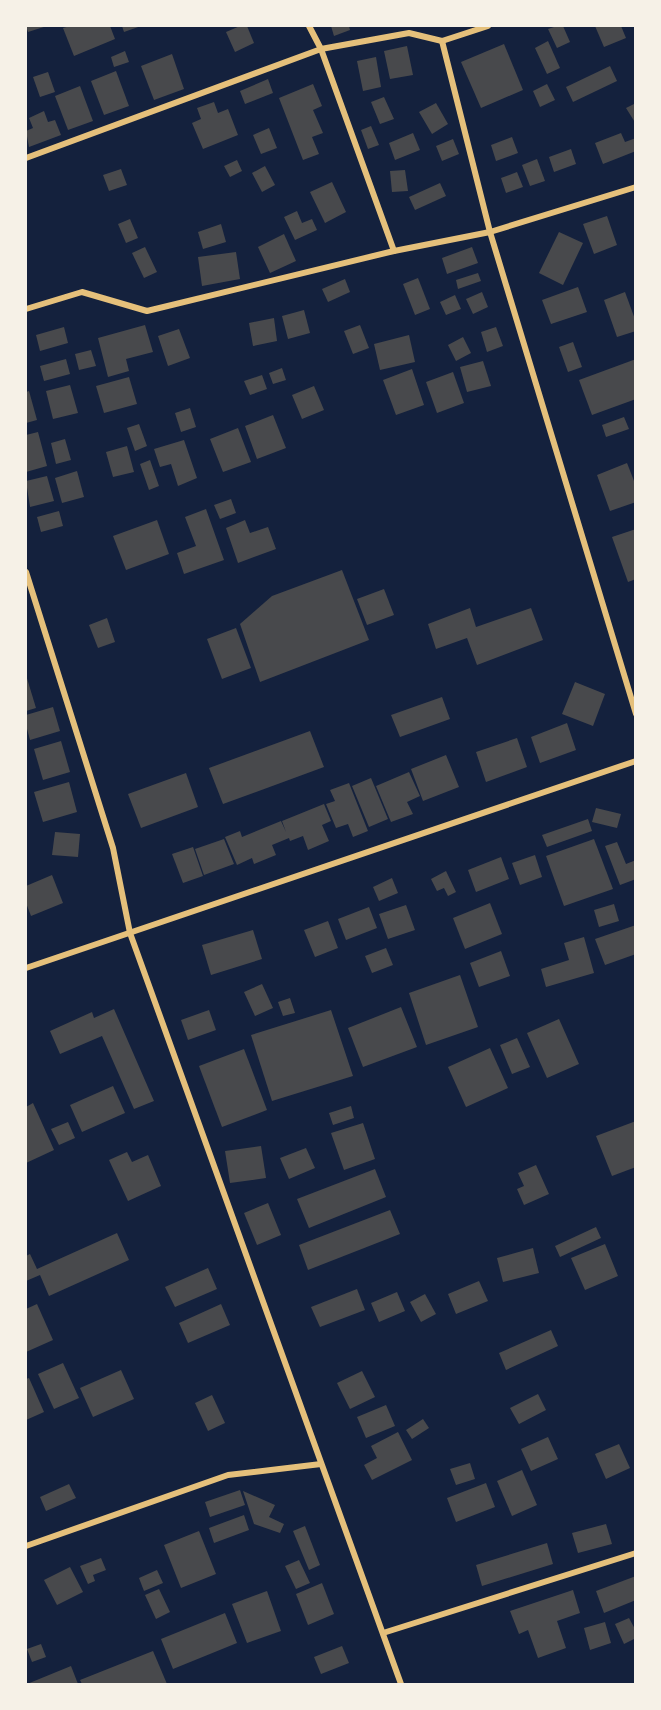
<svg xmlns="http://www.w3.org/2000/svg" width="661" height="1710" viewBox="0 0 661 1710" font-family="'Public Sans',sans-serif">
	<rect width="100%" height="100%" fill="#14213d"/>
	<g fill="#48494c">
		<path d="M 26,26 L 47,26 L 28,32 Z"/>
		<path d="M 70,26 L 110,26 L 115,39 L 74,56 L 63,28 Z"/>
		<path d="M 122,26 L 141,26 L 124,32 Z"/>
		<path d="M 240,26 L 247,26 L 254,43 L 235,52 L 226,32 Z"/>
		<path d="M 331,26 L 349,26 L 350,30 L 334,36 Z"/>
		<path d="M 557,26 L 563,26 L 570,42 L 557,48 L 548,29 Z"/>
		<path d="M 595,26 L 621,26 L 626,38 L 604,47 Z"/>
		<path d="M 548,41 L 560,68 L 547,74 L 535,48 Z"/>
		<path d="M 504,44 L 523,90 L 481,108 L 461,62 Z"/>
		<path d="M 407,46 L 413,75 L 390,79 L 384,51 Z"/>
		<path d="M 125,51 L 129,62 L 114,67 L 111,57 Z"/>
		<path d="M 172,54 L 184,89 L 154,100 L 141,66 Z"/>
		<path d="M 376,57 L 381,87 L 363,91 L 357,61 Z"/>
		<path d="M 610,66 L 617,81 L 573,102 L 566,87 Z"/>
		<path d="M 116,71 L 129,106 L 104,115 L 91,81 Z"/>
		<path d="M 48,72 L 55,92 L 40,97 L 33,77 Z"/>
		<path d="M 268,79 L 273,93 L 245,104 L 240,91 Z"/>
		<path d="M 313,84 L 322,106 L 313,110 L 323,133 L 312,137 L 319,154 L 303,160 L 279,98 Z"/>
		<path d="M 547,84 L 555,100 L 540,107 L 533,91 Z"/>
		<path d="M 80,86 L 93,121 L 68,130 L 55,96 Z"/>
		<path d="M 384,97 L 394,119 L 380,124 L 371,102 Z"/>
		<path d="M 214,102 L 218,113 L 228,109 L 238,135 L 203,149 L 192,123 L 201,119 L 197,108 Z"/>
		<path d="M 436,103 L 448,124 L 432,134 L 419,112 Z"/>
		<path d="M 636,103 L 636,124 L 626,108 Z"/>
		<path d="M 44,111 L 48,122 L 55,120 L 61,135 L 29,147 L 26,131 L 33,128 L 29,118 Z"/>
		<path d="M 371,126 L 379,145 L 368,149 L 361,130 Z"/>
		<path d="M 269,128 L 277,148 L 261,154 L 253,135 Z"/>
		<path d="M 413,133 L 420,150 L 395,160 L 389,143 Z"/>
		<path d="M 621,133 L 625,142 L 636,138 L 636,151 L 603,164 L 595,143 Z"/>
		<path d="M 512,137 L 518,153 L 496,161 L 491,145 Z"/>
		<path d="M 453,139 L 459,154 L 442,161 L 436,146 Z"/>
		<path d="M 571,149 L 576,164 L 554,172 L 549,157 Z"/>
		<path d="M 537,159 L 545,181 L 530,186 L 522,165 Z"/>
		<path d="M 237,160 L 242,171 L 230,177 L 224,166 Z"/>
		<path d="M 265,166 L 275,185 L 262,192 L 252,173 Z"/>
		<path d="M 121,169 L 127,185 L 109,191 L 103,175 Z"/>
		<path d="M 405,170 L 408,191 L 392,192 L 390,171 Z"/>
		<path d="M 517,172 L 523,187 L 506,193 L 501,178 Z"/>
		<path d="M 332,182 L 346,212 L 325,223 L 310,192 Z"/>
		<path d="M 440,183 L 446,196 L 415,210 L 409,197 Z"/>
		<path d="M 297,211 L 302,223 L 312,219 L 317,230 L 295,240 L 284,217 Z"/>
		<path d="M 607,216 L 617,245 L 594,254 L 583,224 Z"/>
		<path d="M 130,219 L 138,238 L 126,243 L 118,224 Z"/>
		<path d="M 221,224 L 226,242 L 203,249 L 198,232 Z"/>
		<path d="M 559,232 L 583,243 L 563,285 L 539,273 Z"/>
		<path d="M 284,234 L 296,261 L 270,273 L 258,247 Z"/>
		<path d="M 145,247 L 157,272 L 144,278 L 132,253 Z"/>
		<path d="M 472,247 L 478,263 L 447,274 L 442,258 Z"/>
		<path d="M 236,252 L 240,279 L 202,286 L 198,257 Z"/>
		<path d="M 478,273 L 481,281 L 458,289 L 456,280 Z"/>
		<path d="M 418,278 L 430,309 L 415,315 L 403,284 Z"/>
		<path d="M 345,279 L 350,292 L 328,302 L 322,289 Z"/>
		<path d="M 578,287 L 587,312 L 551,324 L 542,300 Z"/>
		<path d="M 482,292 L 488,307 L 473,314 L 466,299 Z"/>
		<path d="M 625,292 L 636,322 L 636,331 L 617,337 L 604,300 Z"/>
		<path d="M 455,295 L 461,309 L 446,315 L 440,302 Z"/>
		<path d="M 304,310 L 310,333 L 288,339 L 282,316 Z"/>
		<path d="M 274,318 L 277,341 L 253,346 L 249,323 Z"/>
		<path d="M 145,325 L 153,352 L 126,359 L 129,371 L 108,377 L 98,338 Z"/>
		<path d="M 360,325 L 369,348 L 353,354 L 344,331 Z"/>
		<path d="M 64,327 L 68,343 L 40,351 L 36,335 Z"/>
		<path d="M 496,327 L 503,346 L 487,352 L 481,332 Z"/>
		<path d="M 179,329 L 190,358 L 168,366 L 158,336 Z"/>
		<path d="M 409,335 L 415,362 L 380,370 L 374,344 Z"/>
		<path d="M 463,337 L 471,353 L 456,361 L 448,345 Z"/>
		<path d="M 573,342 L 582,367 L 568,372 L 559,347 Z"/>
		<path d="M 91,350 L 96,366 L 79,370 L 75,354 Z"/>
		<path d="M 66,359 L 70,374 L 44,381 L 40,366 Z"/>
		<path d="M 636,359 L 636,399 L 592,415 L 579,380 Z"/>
		<path d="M 483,361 L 491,386 L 467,392 L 460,367 Z"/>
		<path d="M 282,368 L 286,380 L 273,384 L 269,373 Z"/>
		<path d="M 412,369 L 424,405 L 396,415 L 383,380 Z"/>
		<path d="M 453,372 L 464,403 L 437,413 L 426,382 Z"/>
		<path d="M 262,375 L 267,389 L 250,395 L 244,381 Z"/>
		<path d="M 129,377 L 137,404 L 104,413 L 96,386 Z"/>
		<path d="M 70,385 L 78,413 L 53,419 L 46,391 Z"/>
		<path d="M 314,386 L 324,410 L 302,419 L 292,395 Z"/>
		<path d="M 29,391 L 37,420 L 26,423 L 26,392 Z"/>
		<path d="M 190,408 L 196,427 L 181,432 L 175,413 Z"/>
		<path d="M 273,415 L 286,448 L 257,459 L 245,426 Z"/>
		<path d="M 624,417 L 629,429 L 606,437 L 602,425 Z"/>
		<path d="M 139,424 L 147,446 L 135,451 L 127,428 Z"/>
		<path d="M 238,428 L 251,462 L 223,472 L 210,439 Z"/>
		<path d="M 38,432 L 47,466 L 26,472 L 26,435 Z"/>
		<path d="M 65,439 L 71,460 L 56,464 L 51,443 Z"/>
		<path d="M 184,440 L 197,478 L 178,486 L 171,464 L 160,467 L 154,449 Z"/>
		<path d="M 127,446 L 134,472 L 113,477 L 106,452 Z"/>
		<path d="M 150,460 L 159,486 L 149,490 L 140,464 Z"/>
		<path d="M 627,463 L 636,486 L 636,502 L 610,511 L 597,475 Z"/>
		<path d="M 77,471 L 84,497 L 62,503 L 55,478 Z"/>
		<path d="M 47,476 L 54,501 L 30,507 L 26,481 Z"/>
		<path d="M 231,499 L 236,513 L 220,519 L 214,505 Z"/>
		<path d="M 206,509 L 224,560 L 184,574 L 177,553 L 196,546 L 185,517 Z"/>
		<path d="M 59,511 L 63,526 L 41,532 L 37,517 Z"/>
		<path d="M 157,520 L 169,554 L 126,570 L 113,536 Z"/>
		<path d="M 245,520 L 250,533 L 268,527 L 276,549 L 238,563 L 226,528 Z"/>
		<path d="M 636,529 L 636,579 L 628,582 L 612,537 Z"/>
		<path d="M 342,570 L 369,640 L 260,682 L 240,624 L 272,596 Z"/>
		<path d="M 384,589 L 394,615 L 367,625 L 357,599 Z"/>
		<path d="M 470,608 L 476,627 L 531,608 L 543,640 L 477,665 L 467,638 L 436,649 L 428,624 Z"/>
		<path d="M 107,618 L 115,642 L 98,648 L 89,625 Z"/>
		<path d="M 236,628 L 251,668 L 222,679 L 207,639 Z"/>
		<path d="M 26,675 L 36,708 L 26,711 Z"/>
		<path d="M 575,682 L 605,694 L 593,726 L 562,714 Z"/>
		<path d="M 442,697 L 450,719 L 400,737 L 391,715 Z"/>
		<path d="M 53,707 L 60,731 L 30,740 L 26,725 L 26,715 Z"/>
		<path d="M 567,723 L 576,750 L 540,763 L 531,737 Z"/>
		<path d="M 310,731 L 324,767 L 223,804 L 209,768 Z"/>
		<path d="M 517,738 L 527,767 L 486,782 L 476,752 Z"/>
		<path d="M 61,741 L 70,772 L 43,780 L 34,749 Z"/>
		<path d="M 446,755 L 459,787 L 423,801 L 411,769 Z"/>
		<path d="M 409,772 L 420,796 L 407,802 L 413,814 L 391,822 L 376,786 Z"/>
		<path d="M 186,773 L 198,807 L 141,828 L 128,794 Z"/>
		<path d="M 371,778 L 388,819 L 369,827 L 352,786 Z"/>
		<path d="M 69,782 L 77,812 L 43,822 L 34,792 Z"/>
		<path d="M 349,783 L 368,831 L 353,837 L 348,824 L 336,828 L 326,804 L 335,801 L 330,790 Z"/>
		<path d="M 324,804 L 331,821 L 322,825 L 329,841 L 308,850 L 303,836 L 290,841 L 289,838 L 272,845 L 276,855 L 254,864 L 252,858 L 237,865 L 225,837 L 240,831 L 242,837 L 281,821 L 286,832 L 282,821 Z"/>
		<path d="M 596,808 L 621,814 L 617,828 L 592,822 Z"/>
		<path d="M 588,819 L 592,831 L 547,847 L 542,835 Z"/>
		<path d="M 55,832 L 80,834 L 78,857 L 52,855 Z"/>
		<path d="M 224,839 L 234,864 L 204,875 L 195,849 Z"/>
		<path d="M 594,839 L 613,889 L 564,906 L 546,856 Z"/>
		<path d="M 617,842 L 626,864 L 636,860 L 636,879 L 620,885 L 605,846 Z"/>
		<path d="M 193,847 L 203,876 L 183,883 L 172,854 Z"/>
		<path d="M 535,855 L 542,877 L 520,885 L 512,863 Z"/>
		<path d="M 501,857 L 509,879 L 476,892 L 468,870 Z"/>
		<path d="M 446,871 L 456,892 L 448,896 L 444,888 L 437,891 L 431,879 Z"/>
		<path d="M 52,875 L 63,903 L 31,916 L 26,903 L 26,886 Z"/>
		<path d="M 392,878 L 398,893 L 379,901 L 373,887 Z"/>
		<path d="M 490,903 L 502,934 L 465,949 L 453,918 Z"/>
		<path d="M 614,904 L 619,921 L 599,927 L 594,910 Z"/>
		<path d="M 406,905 L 415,930 L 388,939 L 379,914 Z"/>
		<path d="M 369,907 L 377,928 L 346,940 L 338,919 Z"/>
		<path d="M 328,921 L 338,948 L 315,957 L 304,930 Z"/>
		<path d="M 636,925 L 636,954 L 605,965 L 595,939 Z"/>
		<path d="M 253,930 L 262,959 L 211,975 L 202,945 Z"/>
		<path d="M 584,937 L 594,973 L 546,987 L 541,969 L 569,960 L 564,943 Z"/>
		<path d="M 386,948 L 393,965 L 372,973 L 365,956 Z"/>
		<path d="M 501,951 L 510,976 L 479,987 L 470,963 Z"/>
		<path d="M 460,975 L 478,1027 L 426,1045 L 409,993 Z"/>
		<path d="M 262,984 L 273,1008 L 255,1016 L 244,992 Z"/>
		<path d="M 290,998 L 295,1013 L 283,1016 L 278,1002 Z"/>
		<path d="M 401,1007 L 417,1047 L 363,1067 L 348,1028 Z"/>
		<path d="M 114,1009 L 154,1101 L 134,1109 L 102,1036 L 60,1054 L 50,1031 L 92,1012 L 94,1018 Z"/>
		<path d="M 209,1010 L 216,1030 L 188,1040 L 181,1020 Z"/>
		<path d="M 331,1010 L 353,1076 L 272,1101 L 251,1035 Z"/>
		<path d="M 559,1019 L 579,1064 L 547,1078 L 527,1033 Z"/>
		<path d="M 517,1038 L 530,1067 L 512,1074 L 500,1045 Z"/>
		<path d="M 490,1048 L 508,1088 L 466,1107 L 448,1067 Z"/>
		<path d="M 244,1049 L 267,1110 L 222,1127 L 199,1066 Z"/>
		<path d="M 113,1086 L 125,1113 L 82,1132 L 70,1105 Z"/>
		<path d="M 33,1103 L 54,1150 L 26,1163 L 26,1107 Z"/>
		<path d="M 351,1106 L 354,1118 L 333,1125 L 329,1113 Z"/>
		<path d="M 636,1121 L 636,1167 L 612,1176 L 596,1136 Z"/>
		<path d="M 68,1122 L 75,1138 L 59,1145 L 51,1129 Z"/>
		<path d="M 363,1123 L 375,1159 L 344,1170 L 331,1133 Z"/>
		<path d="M 261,1146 L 266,1178 L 230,1183 L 225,1151 Z"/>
		<path d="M 306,1148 L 315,1168 L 289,1179 L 280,1158 Z"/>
		<path d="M 127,1152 L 132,1162 L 148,1155 L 161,1186 L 128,1201 L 109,1160 Z"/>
		<path d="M 536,1165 L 549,1194 L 524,1205 L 517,1189 L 524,1186 L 518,1173 Z"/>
		<path d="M 375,1169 L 386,1197 L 309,1228 L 297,1199 Z"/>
		<path d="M 268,1203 L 281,1235 L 257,1245 L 244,1213 Z"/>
		<path d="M 390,1210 L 400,1234 L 308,1270 L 299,1245 Z"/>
		<path d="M 596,1227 L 601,1238 L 560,1257 L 555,1246 Z"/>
		<path d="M 117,1233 L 129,1260 L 49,1296 L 40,1275 L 26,1281 L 26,1256 L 30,1254 L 37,1269 Z"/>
		<path d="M 605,1244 L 618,1276 L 585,1290 L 571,1258 Z"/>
		<path d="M 533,1248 L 539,1273 L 503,1282 L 497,1258 Z"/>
		<path d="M 208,1268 L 217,1289 L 175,1307 L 165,1287 Z"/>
		<path d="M 479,1281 L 488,1301 L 456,1314 L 448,1294 Z"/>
		<path d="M 357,1289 L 365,1310 L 320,1327 L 311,1307 Z"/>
		<path d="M 397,1292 L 405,1311 L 379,1322 L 371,1303 Z"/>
		<path d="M 425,1294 L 436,1314 L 421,1322 L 410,1302 Z"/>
		<path d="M 37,1304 L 53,1340 L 26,1352 L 26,1309 Z"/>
		<path d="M 221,1304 L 230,1325 L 188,1343 L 179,1323 Z"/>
		<path d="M 551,1330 L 558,1346 L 506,1370 L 499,1353 Z"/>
		<path d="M 63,1363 L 79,1398 L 54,1409 L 38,1374 Z"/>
		<path d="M 121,1370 L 134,1399 L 93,1417 L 80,1388 Z"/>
		<path d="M 362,1371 L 375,1397 L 350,1409 L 337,1383 Z"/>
		<path d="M 29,1378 L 44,1412 L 26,1420 L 26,1379 Z"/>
		<path d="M 538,1394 L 546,1410 L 519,1424 L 510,1408 Z"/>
		<path d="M 212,1395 L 225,1423 L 208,1431 L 195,1403 Z"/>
		<path d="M 386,1405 L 395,1426 L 366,1438 L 357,1417 Z"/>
		<path d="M 423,1419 L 429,1428 L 412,1439 L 406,1430 Z"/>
		<path d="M 398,1432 L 412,1460 L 372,1480 L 364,1465 L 377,1458 L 371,1446 Z"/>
		<path d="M 548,1437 L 558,1459 L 531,1471 L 521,1449 Z"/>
		<path d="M 619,1444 L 630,1468 L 606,1479 L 595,1454 Z"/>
		<path d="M 470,1463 L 475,1479 L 456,1485 L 450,1469 Z"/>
		<path d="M 522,1470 L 537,1505 L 512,1516 L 497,1481 Z"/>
		<path d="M 486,1483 L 495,1507 L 456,1522 L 447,1498 Z"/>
		<path d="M 69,1484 L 76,1498 L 46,1511 L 40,1497 Z"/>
		<path d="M 240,1490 L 245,1505 L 210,1517 L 205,1502 Z"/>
		<path d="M 243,1491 L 275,1505 L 269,1517 L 284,1524 L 280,1533 L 254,1524 Z"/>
		<path d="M 244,1515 L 249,1530 L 214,1543 L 209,1528 Z"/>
		<path d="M 606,1524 L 612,1544 L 578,1553 L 572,1533 Z"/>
		<path d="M 305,1526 L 320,1565 L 309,1570 L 293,1531 Z"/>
		<path d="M 199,1531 L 216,1574 L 181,1588 L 164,1545 Z"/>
		<path d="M 547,1543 L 553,1564 L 482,1586 L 476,1565 Z"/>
		<path d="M 101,1558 L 106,1570 L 93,1575 L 95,1581 L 88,1584 L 80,1566 Z"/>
		<path d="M 299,1560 L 310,1583 L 296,1589 L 285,1566 Z"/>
		<path d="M 70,1567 L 83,1592 L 57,1605 L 44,1580 Z"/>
		<path d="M 157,1570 L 163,1583 L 144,1591 L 139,1578 Z"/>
		<path d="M 636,1576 L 636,1600 L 604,1613 L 596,1591 Z"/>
		<path d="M 322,1583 L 334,1614 L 308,1625 L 296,1594 Z"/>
		<path d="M 159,1589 L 170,1612 L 156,1619 L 145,1595 Z"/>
		<path d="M 573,1590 L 580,1613 L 557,1621 L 566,1648 L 538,1658 L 528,1630 L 519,1634 L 510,1611 Z"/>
		<path d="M 267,1591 L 281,1631 L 247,1643 L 232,1604 Z"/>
		<path d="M 225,1613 L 237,1643 L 173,1669 L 161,1639 Z"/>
		<path d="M 629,1618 L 636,1631 L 636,1638 L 624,1644 L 615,1624 Z"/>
		<path d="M 605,1622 L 611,1643 L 590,1650 L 584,1628 Z"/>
		<path d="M 41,1644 L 46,1657 L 32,1662 L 27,1649 Z"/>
		<path d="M 342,1646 L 349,1663 L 321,1674 L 314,1657 Z"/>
		<path d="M 153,1651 L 167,1684 L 82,1684 L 80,1680 Z"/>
		<path d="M 71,1666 L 78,1684 L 27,1684 Z"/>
	</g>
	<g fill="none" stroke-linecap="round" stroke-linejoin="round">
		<g stroke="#e5c07b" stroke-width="6">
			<path d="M 309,26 L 321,49 L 394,251"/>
			<path d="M 442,41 L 490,232 L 636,714"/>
			<path d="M 26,158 L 321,49 L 409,33 L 442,41 L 488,26"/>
			<path d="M 26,309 L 82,292 L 147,311 L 394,251 L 490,232 L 636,187"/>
			<path d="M 26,572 L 113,848 L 130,933 L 401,1684"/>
			<path d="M 26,968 L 636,761"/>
			<path d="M 26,1546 L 228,1475 L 321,1464"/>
			<path d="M 383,1633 L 636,1553"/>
		</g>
	</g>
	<rect width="661" height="1710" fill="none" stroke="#f6f1e7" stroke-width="54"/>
</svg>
